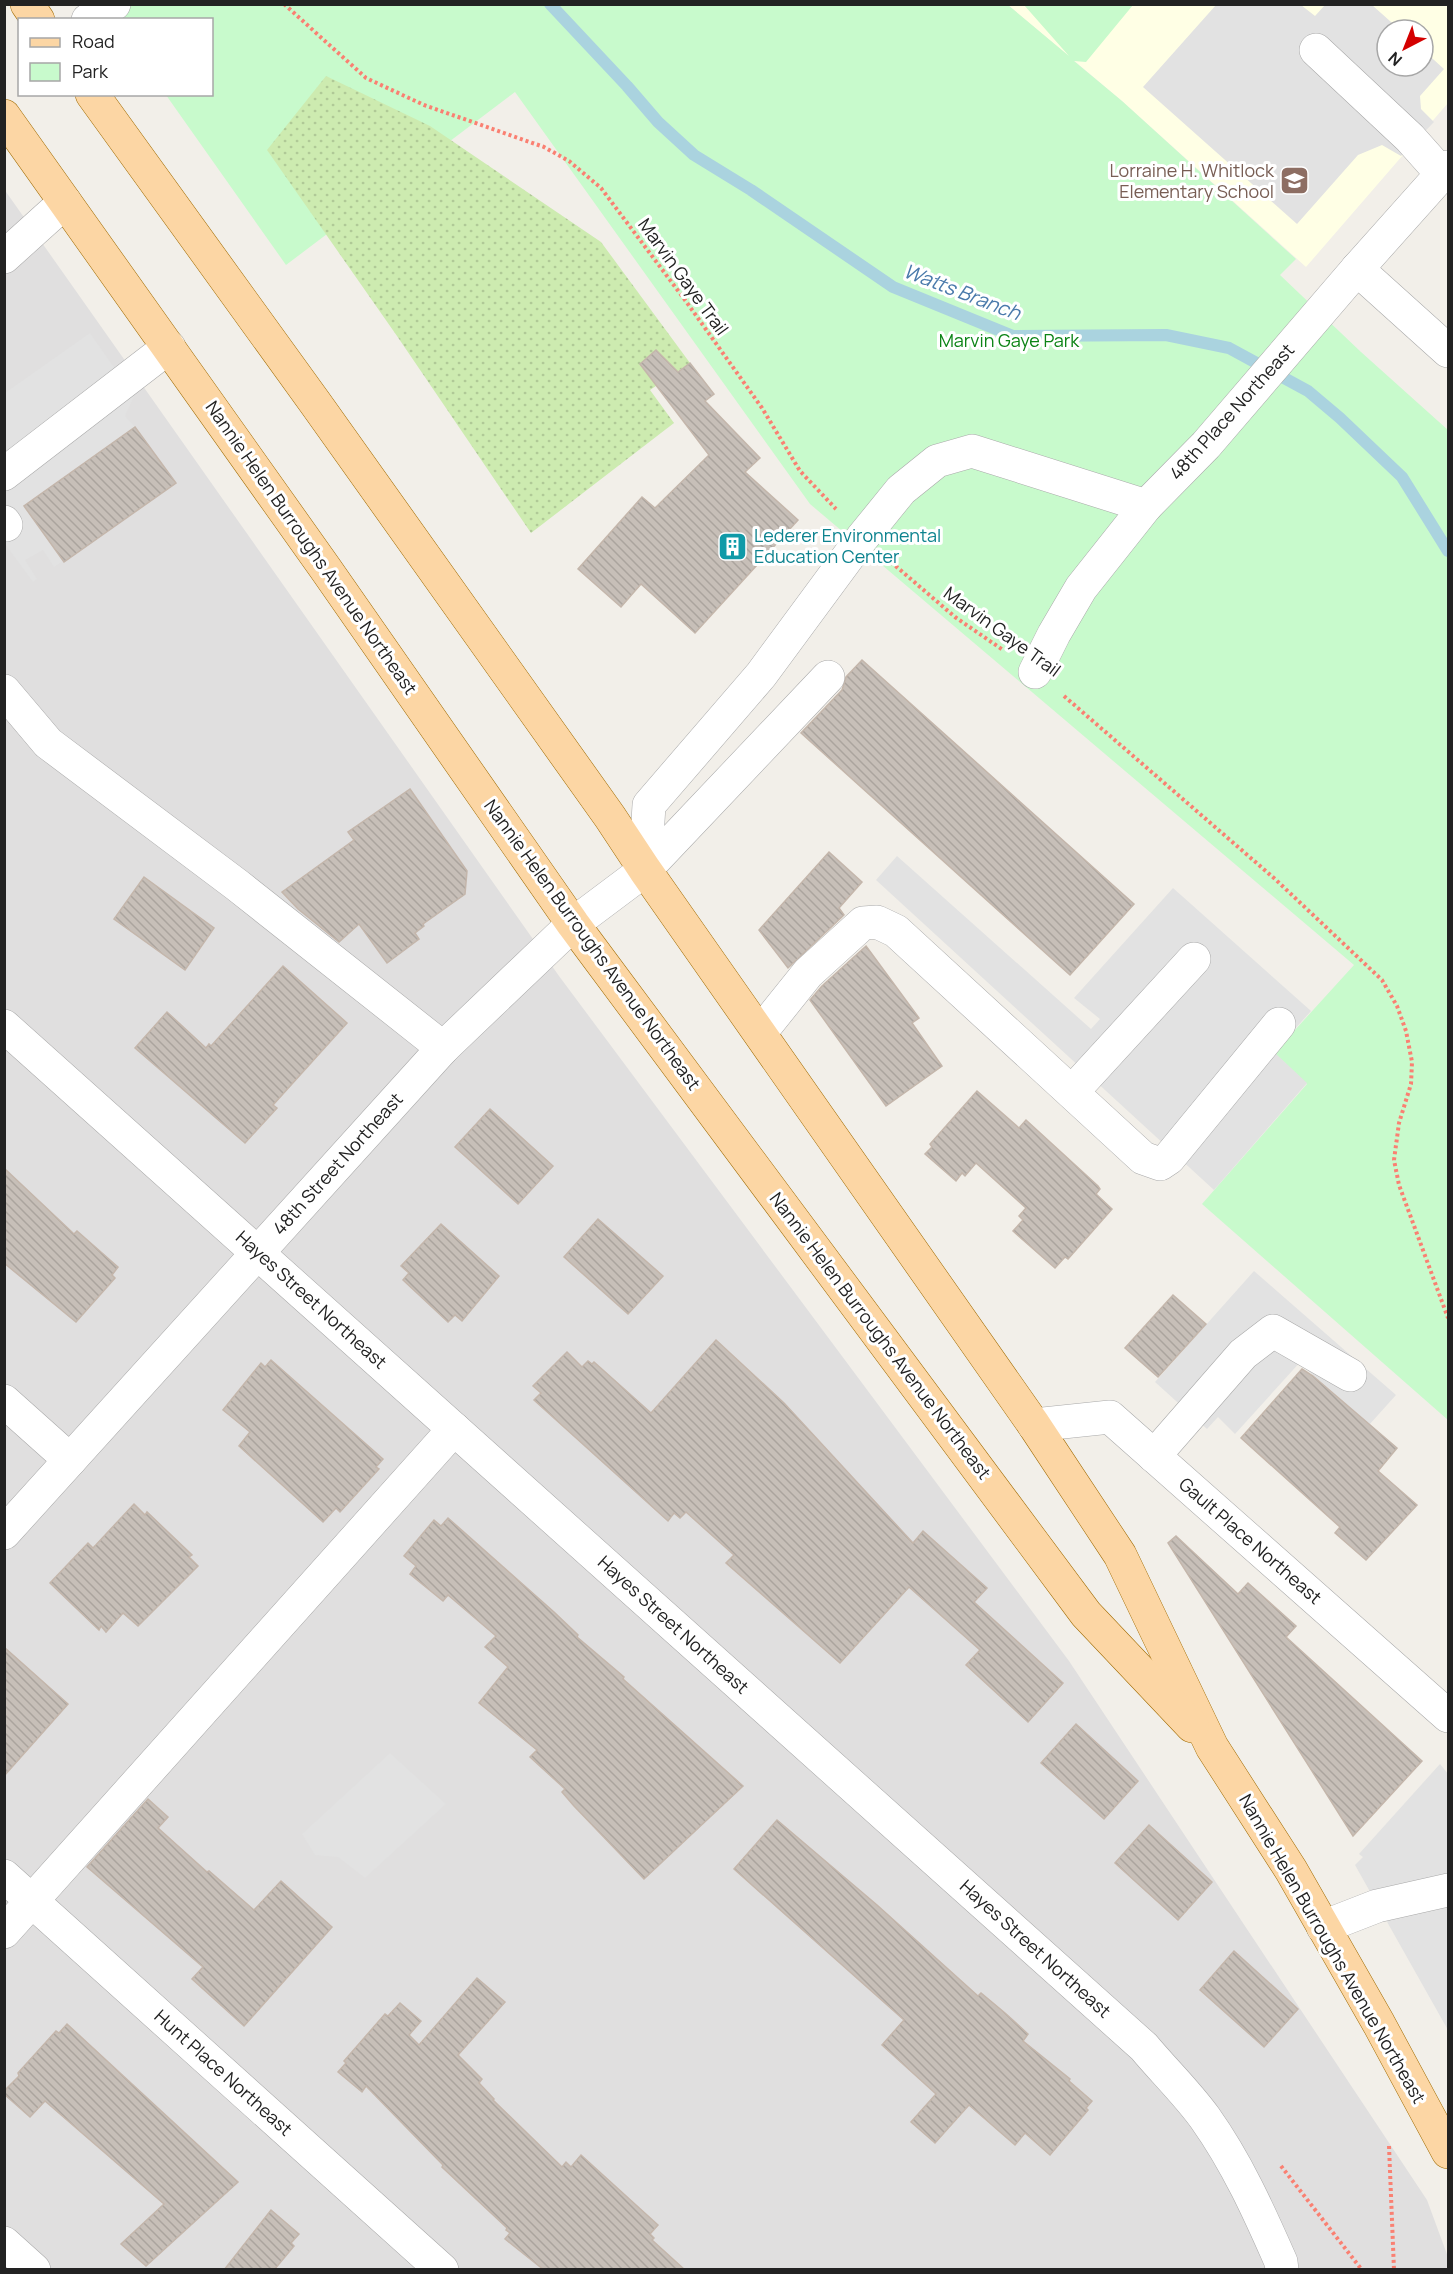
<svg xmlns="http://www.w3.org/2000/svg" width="1453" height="2274" viewBox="0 0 1453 2274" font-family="Manrope,sans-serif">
	<defs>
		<pattern id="garden-dots" width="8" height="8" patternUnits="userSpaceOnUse" patternTransform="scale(1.5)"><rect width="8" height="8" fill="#cdebb0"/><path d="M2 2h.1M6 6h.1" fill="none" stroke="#b0c997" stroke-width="1.8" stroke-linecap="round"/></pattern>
		<pattern id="building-back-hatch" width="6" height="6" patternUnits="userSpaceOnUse" patternTransform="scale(1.5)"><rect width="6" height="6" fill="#c7bfb8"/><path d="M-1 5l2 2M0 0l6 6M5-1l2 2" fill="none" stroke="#aba49e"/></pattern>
	</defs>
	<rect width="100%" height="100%" fill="#f2efe9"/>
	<path fill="#e0dfdf" d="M 4,189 L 559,976 L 1069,1661 L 1427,2200 L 1448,2257 L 1448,2269 L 5,2269 Z"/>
	<path fill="#ffffe5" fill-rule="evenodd" d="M 1008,5 L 1448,5 L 1448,103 L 1306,267 L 1122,101 ZM 1387,30 L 1423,30 L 1423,66 L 1387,66 Z"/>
	<path fill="#c8facc" d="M 102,5 L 1008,5 L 1069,56 L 1024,5 L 1133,5 L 1086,62 L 1074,61 L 1122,101 L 1296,259 L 1280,275 L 1361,352 L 1448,430 L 1448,1420 L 1202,1204 L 1307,1084 L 1274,1053 L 1354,965 L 810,504 L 515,92 L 286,265 L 166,95 L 212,94 L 212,20 L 113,19 Z"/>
	<path fill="url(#garden-dots)" d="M 326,76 L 430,126 L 601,242 L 690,363 L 650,390 L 674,423 L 531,533 L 397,336 L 267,150 Z"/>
	<g fill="#e2e2e2">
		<path d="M 1216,5 L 1301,5 L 1315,16 L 1325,5 L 1372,5 L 1400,30 L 1387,30 L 1387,66 L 1423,66 L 1423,50 L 1444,69 L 1420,96 L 1421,109 L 1434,122 L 1401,156 L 1382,145 L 1358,155 L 1297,224 L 1143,87 Z"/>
		<path d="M 90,333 L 134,396 L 125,416 L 135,427 L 24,506 L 63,561 L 54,567 L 43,550 L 25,560 L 37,579 L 33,582 L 5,544 L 5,393 Z"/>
		<path d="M 897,856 L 1091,1029 L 1100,1019 L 1074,998 L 1173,888 L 1311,1011 L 1274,1052 L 1307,1083 L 1214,1190 L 876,880 Z"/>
		<path d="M 1254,1271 L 1396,1395 L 1369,1425 L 1306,1369 L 1310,1365 L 1302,1360 L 1235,1434 L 1218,1417 L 1207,1429 L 1155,1382 Z"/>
		<path d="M 390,1753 L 446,1804 L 365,1878 L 338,1857 L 315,1855 L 302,1834 Z"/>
		<path d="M 1440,1764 L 1448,1774 L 1448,2030 L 1355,1865 L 1363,1857 L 1359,1854 Z"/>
	</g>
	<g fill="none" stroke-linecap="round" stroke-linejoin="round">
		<path stroke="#aad3df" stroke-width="12" d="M 550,4 L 627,86 L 658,122 L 694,155 L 751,190 L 893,287 L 1013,336 L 1166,335 L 1229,348 L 1308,391 L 1340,418 L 1402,477 L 1448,551"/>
	</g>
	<g fill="url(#building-back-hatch)" stroke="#c4b6ab" stroke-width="1.5">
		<path d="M 656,350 L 678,372 L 690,363 L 714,394 L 705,401 L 760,458 L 745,472 L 798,520 L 695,633 L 641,584 L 621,607 L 578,569 L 642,497 L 655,508 L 709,455 L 640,364 Z"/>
		<path d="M 135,427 L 176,483 L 64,562 L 24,506 Z"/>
		<path d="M 862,660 L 1134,904 L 1070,975 L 801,733 L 842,690 L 846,677 Z"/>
		<path d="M 410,789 L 467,871 L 465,894 L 423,924 L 424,926 L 415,933 L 419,939 L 387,963 L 359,924 L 339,942 L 298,909 L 282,892 L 354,840 L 348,832 Z"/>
		<path d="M 829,852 L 862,882 L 839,908 L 844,915 L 788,968 L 759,930 Z"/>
		<path d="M 144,877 L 214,928 L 185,970 L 114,919 Z"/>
		<path d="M 866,946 L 919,1018 L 912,1023 L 942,1066 L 886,1106 L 810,1000 L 822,986 Z"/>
		<path d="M 283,966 L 347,1023 L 273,1105 L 277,1108 L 245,1143 L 135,1048 L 167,1012 L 206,1048 L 209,1044 L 211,1046 Z"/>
		<path d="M 977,1091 L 1019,1128 L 1026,1120 L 1098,1186 L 1100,1189 L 1096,1194 L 1112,1209 L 1068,1259 L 1065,1257 L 1055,1268 L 1013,1231 L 1023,1220 L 1019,1216 L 1026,1208 L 976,1163 L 965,1176 L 962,1173 L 956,1181 L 925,1154 L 932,1147 L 930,1144 Z"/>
		<path d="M 490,1109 L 553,1166 L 518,1204 L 455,1147 Z"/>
		<path d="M 4,1168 L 74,1234 L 77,1231 L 118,1267 L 112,1275 L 115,1278 L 76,1322 L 4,1263 Z"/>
		<path d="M 598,1219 L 663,1276 L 628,1314 L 564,1257 Z"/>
		<path d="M 441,1224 L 499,1276 L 462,1321 L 455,1315 L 448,1322 L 403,1280 L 409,1273 L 401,1266 Z"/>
		<path d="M 1173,1295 L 1206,1324 L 1158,1377 L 1125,1348 Z"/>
		<path d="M 716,1340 L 784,1403 L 913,1543 L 923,1531 L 987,1588 L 974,1602 L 1063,1683 L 1028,1722 L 966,1665 L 980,1650 L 909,1587 L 840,1663 L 726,1563 L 734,1555 L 686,1512 L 680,1518 L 674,1513 L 668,1521 L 534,1400 L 541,1393 L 533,1386 L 567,1352 L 582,1367 L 588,1361 L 592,1364 L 594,1362 L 651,1413 Z"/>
		<path d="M 271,1360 L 383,1459 L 376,1467 L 379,1469 L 340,1512 L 336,1508 L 323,1522 L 239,1446 L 250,1432 L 223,1410 L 261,1363 L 265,1367 Z"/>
		<path d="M 1302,1369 L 1313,1376 L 1397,1448 L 1378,1471 L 1417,1505 L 1366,1560 L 1335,1533 L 1340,1527 L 1241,1438 Z"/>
		<path d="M 134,1504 L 145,1515 L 147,1512 L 192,1555 L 189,1557 L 198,1566 L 138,1626 L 123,1613 L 106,1632 L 101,1626 L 99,1630 L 50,1583 L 88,1543 L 93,1548 Z"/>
		<path d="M 448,1518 L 554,1612 L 578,1635 L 577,1637 L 624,1677 L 623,1679 L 743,1786 L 644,1879 L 574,1806 L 562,1792 L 565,1789 L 530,1757 L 537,1750 L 479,1703 L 508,1667 L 485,1647 L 496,1636 L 448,1595 L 443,1601 L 410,1574 L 416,1566 L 404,1556 L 434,1520 L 441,1526 Z"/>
		<path d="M 1176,1536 L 1238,1594 L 1248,1583 L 1296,1626 L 1286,1637 L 1422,1761 L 1353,1836 L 1168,1543 Z"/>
		<path d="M 4,1647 L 68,1704 L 4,1776 Z"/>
		<path d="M 1076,1724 L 1138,1781 L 1104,1819 L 1041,1763 Z"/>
		<path d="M 148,1799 L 168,1817 L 158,1828 L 207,1872 L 209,1871 L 254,1910 L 281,1881 L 332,1927 L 244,2026 L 192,1979 L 203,1967 L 87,1867 Z"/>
		<path d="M 777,1820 L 877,1905 L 978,1996 L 981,1993 L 1005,2013 L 1028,2034 L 1023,2041 L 1070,2079 L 1069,2081 L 1092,2101 L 1086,2108 L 1088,2110 L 1050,2155 L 1025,2133 L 1015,2145 L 969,2105 L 935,2143 L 911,2122 L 936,2094 L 882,2045 L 904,2020 L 734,1869 Z"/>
		<path d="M 1149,1825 L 1212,1882 L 1178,1920 L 1115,1863 Z"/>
		<path d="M 1234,1951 L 1298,2009 L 1264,2047 L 1200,1990 Z"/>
		<path d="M 477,1978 L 505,2002 L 458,2055 L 482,2079 L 479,2083 L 494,2099 L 493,2100 L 562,2167 L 566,2162 L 571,2167 L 581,2155 L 658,2225 L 650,2234 L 654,2238 L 652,2240 L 685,2270 L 544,2270 L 505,2239 L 510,2233 L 506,2230 L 507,2228 L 442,2167 L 443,2165 L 366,2086 L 362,2092 L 338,2072 L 346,2063 L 344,2061 L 385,2014 L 388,2016 L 400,2003 L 421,2021 L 409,2035 L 419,2045 Z"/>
		<path d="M 67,2024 L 238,2182 L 146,2266 L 121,2244 L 164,2204 L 45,2101 L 30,2117 L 4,2094 L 4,2091 L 19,2076 L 18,2073 L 56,2031 L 59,2033 Z"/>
		<path d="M 271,2210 L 299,2234 L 291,2243 L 294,2246 L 274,2270 L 224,2270 Z"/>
	</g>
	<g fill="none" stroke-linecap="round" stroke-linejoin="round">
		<defs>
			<g id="minor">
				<path d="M 88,20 L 114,4"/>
				<path d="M 1316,50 L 1410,138 L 1442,174"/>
				<path d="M 4,257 L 65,202"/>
				<path d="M 1357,269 L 1448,351"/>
				<path d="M 4,474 L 169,347"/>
				<path d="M 4,522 L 6,525"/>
				<path d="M 1035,672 L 1054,634 L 1081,588 L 1146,506 L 1206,445 L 1357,269 L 1448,167"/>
				<path d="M 4,691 L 48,743 L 237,885 L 443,1048"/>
				<path d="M 645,870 L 649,805 L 761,675 L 862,538 L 901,490 L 937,461 L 972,451 L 1146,506"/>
				<path d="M 4,1026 L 1144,2047 C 1164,2071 1187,2093 1205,2118 C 1237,2163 1259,2212 1281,2262 L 1282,2270"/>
				<path d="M 760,1033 L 808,973 L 863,923 L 877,922 L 896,931 L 1143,1158 L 1160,1164 L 1169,1158 L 1279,1024"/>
				<path d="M 1072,1092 L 1194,959"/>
				<path d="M 4,1401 L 70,1460"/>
				<path d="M 1034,1425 L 1110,1417 L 1448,1716"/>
				<path d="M 1154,1456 L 1243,1354 L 1273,1331 L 1350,1375"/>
				<path d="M 4,1533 L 443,1048 L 573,924 L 645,870 L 828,677"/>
				<path d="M 4,1876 L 442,2270"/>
				<path d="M 1323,1927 L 1377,1906 L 1448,1890"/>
				<path d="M 4,1932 L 454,1429"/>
				<path d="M 4,2243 L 34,2270"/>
			</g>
			<g id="major">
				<path d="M 27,4 L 38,20"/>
				<path d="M 92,94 L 316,404 L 610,817 L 645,870 L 1034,1425 L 1120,1555 L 1212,1747 L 1291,1870 L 1379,2024 L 1448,2152"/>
				<path d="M 4,116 L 325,568 L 573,924 L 1086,1614 L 1192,1726"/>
			</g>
		</defs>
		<use href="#minor" stroke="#a9a9a9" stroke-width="34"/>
		<use href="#major" stroke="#a06b00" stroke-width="34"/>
		<g stroke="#fa8072" stroke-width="4" stroke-dasharray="3 3" stroke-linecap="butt">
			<path d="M 284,4 L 366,78 L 424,105 L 544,147 L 569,161 L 601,188 L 685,300 L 762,408 L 800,471 L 836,509"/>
			<path d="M 891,562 L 955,617 L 1003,650"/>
			<path d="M 1064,696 L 1275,879 L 1382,980 L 1397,1006 L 1406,1031 L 1412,1062 L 1411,1084 L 1399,1123 L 1394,1160 L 1399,1185 L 1448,1318"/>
			<path d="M 1389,2146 L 1394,2270"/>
			<path d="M 1281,2166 L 1362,2270"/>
		</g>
		<use href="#minor" stroke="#fff" stroke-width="33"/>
		<use href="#major" stroke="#fcd6a4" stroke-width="33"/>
	</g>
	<defs>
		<symbol id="school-square" viewBox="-11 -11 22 22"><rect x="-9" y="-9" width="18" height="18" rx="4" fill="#8d6e63" stroke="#fff"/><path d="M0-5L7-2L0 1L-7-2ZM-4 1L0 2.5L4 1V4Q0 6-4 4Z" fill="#fff"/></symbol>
		<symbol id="building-square" viewBox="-11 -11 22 22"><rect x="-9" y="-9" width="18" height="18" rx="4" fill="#0f9aa8" stroke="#fff"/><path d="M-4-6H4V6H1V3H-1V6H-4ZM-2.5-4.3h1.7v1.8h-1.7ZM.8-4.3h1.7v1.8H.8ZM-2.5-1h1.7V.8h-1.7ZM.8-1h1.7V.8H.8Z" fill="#fff"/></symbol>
	</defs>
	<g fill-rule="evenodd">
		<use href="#school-square" x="1278" y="164" width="33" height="33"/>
		<use href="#building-square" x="716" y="530" width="33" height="33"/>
	</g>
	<g text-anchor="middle" stroke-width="6" stroke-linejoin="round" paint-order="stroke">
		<g font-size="18" fill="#785e54" stroke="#fff" text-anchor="end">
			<text x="1274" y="177">Lorraine H. Whitlock<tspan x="1274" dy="21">Elementary School</tspan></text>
		</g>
		<g font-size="18" fill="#222" stroke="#fff">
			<text transform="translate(683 277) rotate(54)" y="6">Marvin Gaye Trail</text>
			<text transform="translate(1232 412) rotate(-48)" y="6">48th Place Northeast</text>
			<text transform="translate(311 548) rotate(55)" y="6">Nannie Helen Burroughs Avenue Northeast</text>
			<text transform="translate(1002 632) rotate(36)" y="6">Marvin Gaye Trail</text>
			<text transform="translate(592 945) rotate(54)" y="6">Nannie Helen Burroughs Avenue Northeast</text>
			<text transform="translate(338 1164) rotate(-48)" y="6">48th Street Northeast</text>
			<text transform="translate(311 1300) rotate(42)" y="6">Hayes Street Northeast</text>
			<text transform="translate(880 1336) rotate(53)" y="6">Nannie Helen Burroughs Avenue Northeast</text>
			<text transform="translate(1250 1541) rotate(41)" y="6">Gault Place Northeast</text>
			<text transform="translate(673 1625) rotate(42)" y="6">Hayes Street Northeast</text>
			<text transform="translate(1035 1949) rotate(42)" y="6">Hayes Street Northeast</text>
			<text transform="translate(1332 1949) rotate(60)" y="6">Nannie Helen Burroughs Avenue Northeast</text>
			<text transform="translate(223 2073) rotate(42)" y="6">Hunt Place Northeast</text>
		</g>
		<g font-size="18" fill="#0c8416" stroke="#fff">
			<text x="1009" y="347">Marvin Gaye Park</text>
		</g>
		<g font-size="18" fill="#0d838f" stroke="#fff" text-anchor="start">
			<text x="754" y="542">Lederer Environmental<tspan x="754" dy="21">Education Center</tspan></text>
		</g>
		<g font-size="20" font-style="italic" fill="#4a7aab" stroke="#fff">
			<text transform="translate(962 292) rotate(21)" y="7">Watts Branch</text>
		</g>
	</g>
	<rect width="1453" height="2274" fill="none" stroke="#222222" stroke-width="12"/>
	<rect x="18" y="18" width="195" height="78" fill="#ffffff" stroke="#a7a7a7" stroke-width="1.5"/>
	<rect x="30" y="38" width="30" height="9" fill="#fcd6a4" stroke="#a7a7a7" stroke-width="1.5"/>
	<text x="72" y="48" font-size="18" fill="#222222">Road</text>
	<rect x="30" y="63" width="30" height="18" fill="#c8facc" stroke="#a7a7a7" stroke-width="1.5"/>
	<text x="72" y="78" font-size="18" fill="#222222">Park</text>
	<g transform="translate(1405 48) rotate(222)"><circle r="28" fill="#ffffff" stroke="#a7a7a7" stroke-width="1.5"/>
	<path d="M0-4.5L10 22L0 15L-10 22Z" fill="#d40000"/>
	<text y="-9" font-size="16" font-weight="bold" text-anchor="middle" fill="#222222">N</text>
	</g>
</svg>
